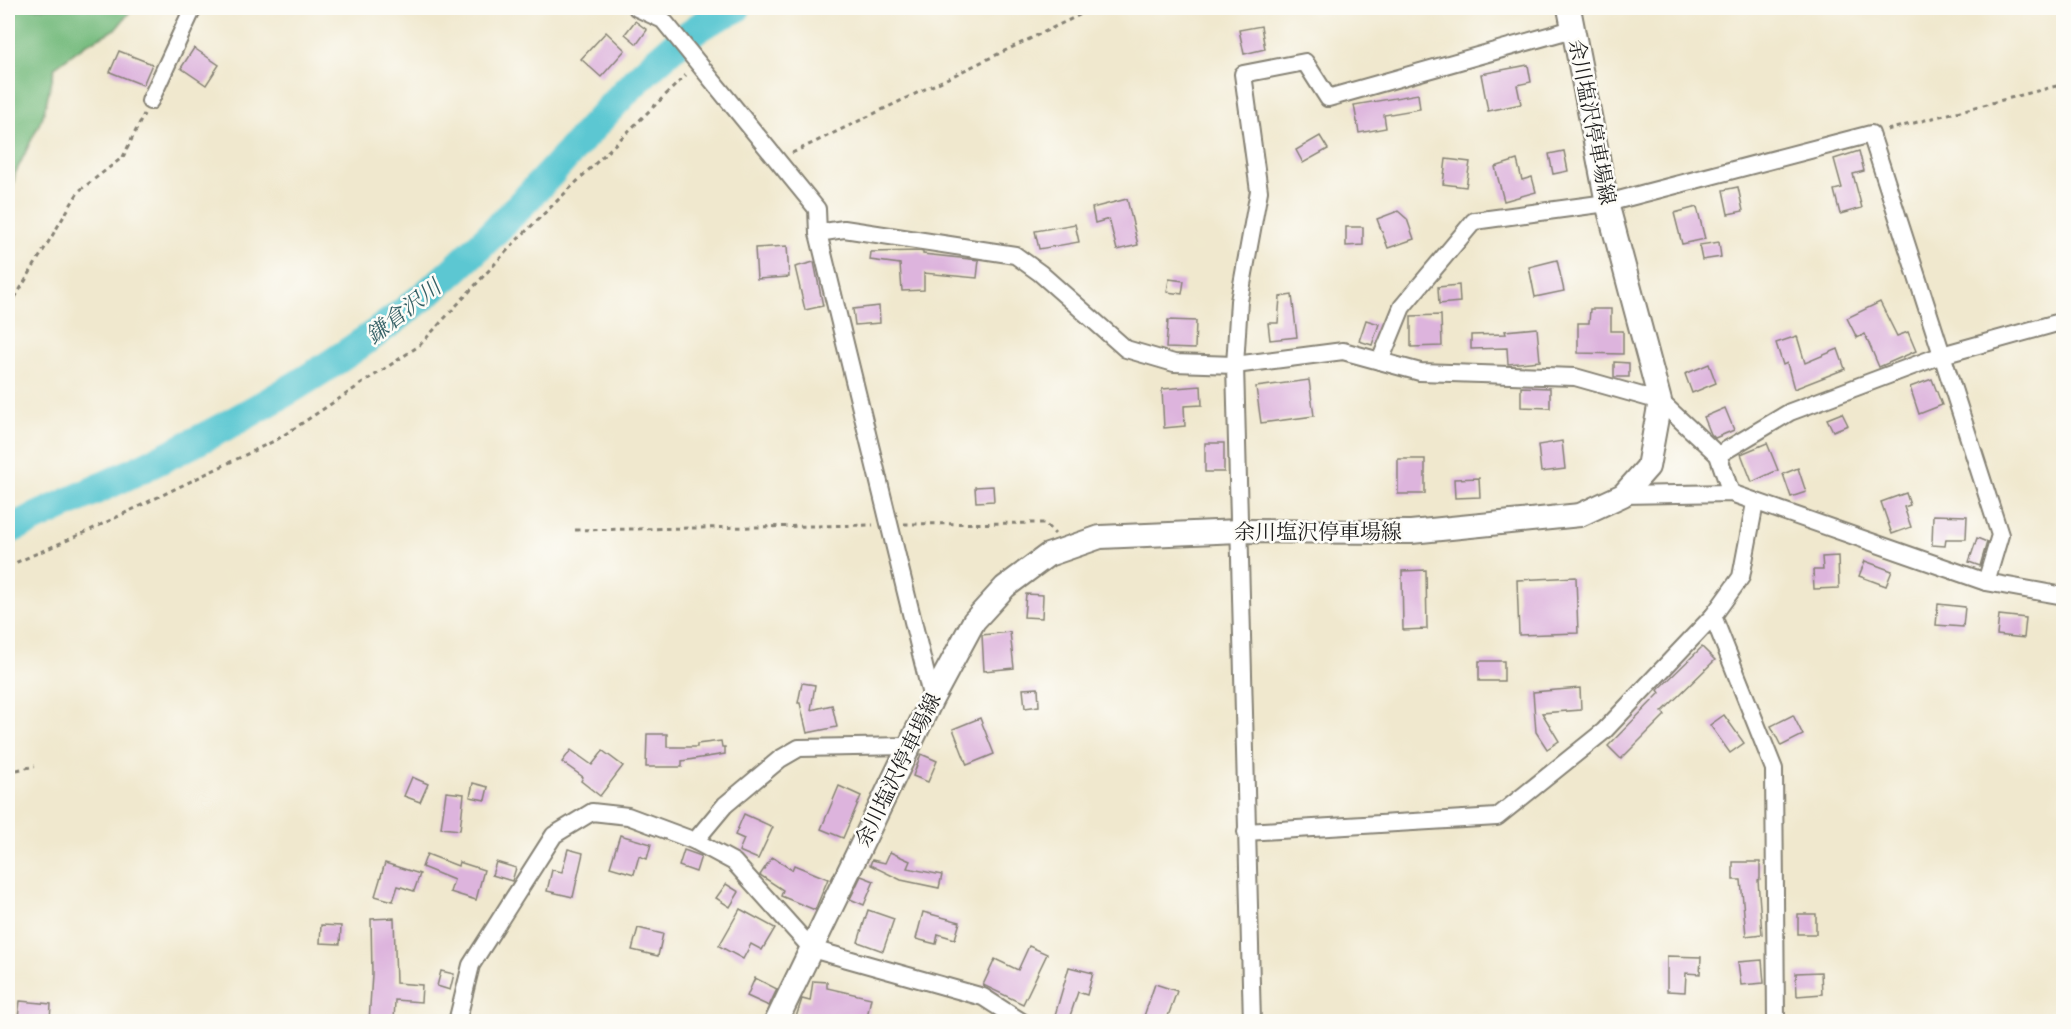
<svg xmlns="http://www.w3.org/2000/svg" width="2071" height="1029" viewBox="0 0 2071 1029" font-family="'EB Garamond','Noto Serif JP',serif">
	<rect width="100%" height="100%" fill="#fdfcf7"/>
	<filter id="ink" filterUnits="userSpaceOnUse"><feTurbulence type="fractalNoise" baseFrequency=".0167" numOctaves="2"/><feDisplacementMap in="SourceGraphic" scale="12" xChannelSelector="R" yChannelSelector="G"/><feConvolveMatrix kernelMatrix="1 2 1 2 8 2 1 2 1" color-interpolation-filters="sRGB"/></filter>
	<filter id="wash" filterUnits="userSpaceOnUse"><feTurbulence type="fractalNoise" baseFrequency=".008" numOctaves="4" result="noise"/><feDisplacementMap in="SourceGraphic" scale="24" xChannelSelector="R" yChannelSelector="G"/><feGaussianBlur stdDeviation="1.35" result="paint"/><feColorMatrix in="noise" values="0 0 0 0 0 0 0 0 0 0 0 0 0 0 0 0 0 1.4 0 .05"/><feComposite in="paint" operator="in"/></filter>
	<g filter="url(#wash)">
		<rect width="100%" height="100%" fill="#f0e8ce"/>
		<path fill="#76bb7e" stroke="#496c4d" stroke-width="1.5" d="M 8,8 L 133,8 L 116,29 L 85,45 L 55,67 L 43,116 L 15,174 L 8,217 Z"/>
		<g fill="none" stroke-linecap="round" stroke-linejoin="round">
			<path stroke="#5bc7d2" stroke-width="30" d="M 8,530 C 161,461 316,391 444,279 C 485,243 523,203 560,163 C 605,114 648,61 704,24 C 714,18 725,13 736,8"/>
		</g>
		<g id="blocks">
			<g fill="#ddb4dd">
				<path d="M 635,21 L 647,30 L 637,44 L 625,34 Z"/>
				<path d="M 1261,26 L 1265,49 L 1244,54 L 1239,30 Z"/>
				<path d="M 606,32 L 625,50 L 601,77 L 581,59 Z"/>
				<path d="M 194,48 L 219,65 L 206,85 L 181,68 Z"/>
				<path d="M 119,51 L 152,64 L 143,85 L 110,72 Z"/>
				<path d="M 1528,65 L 1531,82 L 1517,85 L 1521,104 L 1488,111 L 1481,74 Z"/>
				<path d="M 1418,94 L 1420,109 L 1384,115 L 1386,128 L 1359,133 L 1354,105 Z"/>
				<path d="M 1320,136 L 1328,149 L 1303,163 L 1296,150 Z"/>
				<path d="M 1564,151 L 1568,171 L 1553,174 L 1549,154 Z"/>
				<path d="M 1859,151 L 1864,171 L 1853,174 L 1862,208 L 1840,214 L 1834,190 L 1842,188 L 1834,159 Z"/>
				<path d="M 1446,159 L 1470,162 L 1466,187 L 1443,184 Z"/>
				<path d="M 1517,160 L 1522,180 L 1532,177 L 1536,192 L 1504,201 L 1495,167 Z"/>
				<path d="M 1738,187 L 1743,211 L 1728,214 L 1723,190 Z"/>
				<path d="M 1127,199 L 1138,245 L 1117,250 L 1109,219 L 1095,223 L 1092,208 Z"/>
				<path d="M 1697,207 L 1705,239 L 1682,244 L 1674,213 Z"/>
				<path d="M 1398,211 L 1407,219 L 1414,239 L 1388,248 L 1377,219 Z"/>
				<path d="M 1075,224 L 1079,242 L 1039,249 L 1035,231 Z"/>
				<path d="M 1346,227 L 1363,227 L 1363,245 L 1346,246 Z"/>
				<path d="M 1719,242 L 1721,257 L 1702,260 L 1699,245 Z"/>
				<path d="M 787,246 L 789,277 L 757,279 L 755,248 Z"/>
				<path d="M 919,251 L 923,252 L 923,254 L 979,260 L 977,278 L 924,273 L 924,290 L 902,291 L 900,264 L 870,260 L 871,252 Z"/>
				<path d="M 1557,260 L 1564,291 L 1535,297 L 1529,267 Z"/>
				<path d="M 814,262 L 823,306 L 805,310 L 795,267 Z"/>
				<path d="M 1169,279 L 1184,281 L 1182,294 L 1167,292 Z"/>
				<path d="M 1459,285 L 1460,302 L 1439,304 L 1438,287 Z"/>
				<path d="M 1292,295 L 1297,337 L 1270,340 L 1268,323 L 1278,323 L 1280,297 Z"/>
				<path d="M 1880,302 L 1897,336 L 1908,332 L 1916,351 L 1879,367 L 1865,334 L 1857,338 L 1847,318 Z"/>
				<path d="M 879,306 L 880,323 L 855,325 L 853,309 Z"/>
				<path d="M 1590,309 L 1611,309 L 1611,331 L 1623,331 L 1623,354 L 1578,353 L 1578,323 L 1589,323 Z"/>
				<path d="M 1441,315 L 1442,346 L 1411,347 L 1411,316 Z"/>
				<path d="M 1168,320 L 1196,321 L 1195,349 L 1166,348 Z"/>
				<path d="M 1366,320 L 1379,324 L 1372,345 L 1359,341 Z"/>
				<path d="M 1537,328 L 1540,361 L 1508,364 L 1507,348 L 1471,349 L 1471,335 L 1506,334 L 1505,331 Z"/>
				<path d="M 1797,336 L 1805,363 L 1838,349 L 1845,369 L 1794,389 L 1787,363 L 1783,365 L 1776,343 Z"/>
				<path d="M 1614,362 L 1629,363 L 1629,377 L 1614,377 Z"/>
				<path d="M 1709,364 L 1716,383 L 1692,393 L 1685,374 Z"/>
				<path d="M 1932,379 L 1942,405 L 1919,414 L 1910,387 Z"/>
				<path d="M 1309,380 L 1314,416 L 1261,423 L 1256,387 Z"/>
				<path d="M 1201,386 L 1202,405 L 1184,406 L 1185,426 L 1164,428 L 1162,389 Z"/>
				<path d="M 1521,387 L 1550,388 L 1550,408 L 1521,407 Z"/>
				<path d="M 1725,408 L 1734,430 L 1715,438 L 1711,434 L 1704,417 Z"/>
				<path d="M 1842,413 L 1848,425 L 1833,431 L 1827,419 Z"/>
				<path d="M 1562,441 L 1565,469 L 1541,472 L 1538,445 Z"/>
				<rect x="1205" y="443" width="19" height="29"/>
				<path d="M 1767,443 L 1778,470 L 1752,482 L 1741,454 Z"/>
				<rect x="1398" y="459" width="27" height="35"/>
				<path d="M 1798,468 L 1806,492 L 1791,497 L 1783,474 Z"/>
				<path d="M 1479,478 L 1480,497 L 1455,498 L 1454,479 Z"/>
				<path d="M 993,486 L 994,501 L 976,502 L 975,487 Z"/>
				<path d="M 1906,493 L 1910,505 L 1904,507 L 1911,527 L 1892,534 L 1881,502 Z"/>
				<path d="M 1933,515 L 1967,516 L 1966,539 L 1946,539 L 1945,546 L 1932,545 Z"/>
				<path d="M 1977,538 L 1987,542 L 1980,566 L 1969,562 Z"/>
				<path d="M 1838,556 L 1839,588 L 1814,589 L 1813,570 L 1823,570 L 1822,557 Z"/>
				<path d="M 1865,561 L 1892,571 L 1886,586 L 1859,576 Z"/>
				<path d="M 1426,570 L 1427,629 L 1403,630 L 1402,571 Z"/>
				<path d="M 1576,577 L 1578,633 L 1519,635 L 1517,580 Z"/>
				<path d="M 1026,594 L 1043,595 L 1042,618 L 1024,617 Z"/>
				<path d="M 1938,604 L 1965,607 L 1963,627 L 1936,625 Z"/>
				<path d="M 1999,615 L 2026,618 L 2024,638 L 1997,635 Z"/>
				<path d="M 1010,632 L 1014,668 L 984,671 L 982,635 Z"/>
				<path d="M 1702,647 L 1715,660 L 1662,712 L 1665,715 L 1621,759 L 1608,746 L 1660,693 L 1658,690 Z"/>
				<rect x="1479" y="661" width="25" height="20"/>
				<path d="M 802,683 L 815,685 L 811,710 L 832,705 L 837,727 L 807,733 L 800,703 L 798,703 Z"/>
				<path d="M 1038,688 L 1039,706 L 1025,708 L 1023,689 Z"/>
				<path d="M 1580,688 L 1581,710 L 1542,713 L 1559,741 L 1547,749 L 1536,732 L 1533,692 Z"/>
				<path d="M 1724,715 L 1744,743 L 1730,753 L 1710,725 Z"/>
				<path d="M 1793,715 L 1803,735 L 1781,746 L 1771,726 Z"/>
				<path d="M 980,718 L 994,754 L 967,765 L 953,729 Z"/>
				<path d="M 647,734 L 667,734 L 667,747 L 697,747 L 697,744 L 721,741 L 722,747 L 725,747 L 725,754 L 682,761 L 682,767 L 646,767 Z"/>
				<path d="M 571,750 L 592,765 L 603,751 L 623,766 L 600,796 L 581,781 L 583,777 L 562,762 Z"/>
				<path d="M 921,754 L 937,761 L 928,782 L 913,776 Z"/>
				<path d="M 412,777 L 428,784 L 420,802 L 404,796 Z"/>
				<path d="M 473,783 L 488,787 L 485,800 L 470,797 Z"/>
				<path d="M 839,786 L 861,796 L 843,838 L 821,829 Z"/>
				<path d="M 446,792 L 464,794 L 460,830 L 441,828 Z"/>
				<path d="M 744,814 L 773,827 L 758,859 L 739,851 L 744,839 L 735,835 Z"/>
				<path d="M 620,835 L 651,844 L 647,859 L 639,856 L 634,874 L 610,867 Z"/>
				<path d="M 568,849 L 583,853 L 573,897 L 547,891 L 552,870 L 562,872 Z"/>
				<path d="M 684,850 L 701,856 L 696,872 L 679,866 Z"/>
				<path d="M 890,852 L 910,861 L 907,868 L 942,875 L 939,888 L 901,880 L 870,865 L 872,860 L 885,863 Z"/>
				<path d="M 427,854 L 458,866 L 459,862 L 484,870 L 476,900 L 450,892 L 454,880 L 422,867 Z"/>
				<path d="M 772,857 L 792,870 L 794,865 L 828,879 L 815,910 L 781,896 L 783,890 L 760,875 Z"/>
				<path d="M 496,862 L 516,868 L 512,881 L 492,875 Z"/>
				<path d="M 1733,862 L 1760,862 L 1760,879 L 1758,880 L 1762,934 L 1746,936 L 1741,880 L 1733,880 Z"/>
				<path d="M 385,863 L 420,874 L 414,891 L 398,886 L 393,901 L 375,896 Z"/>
				<path d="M 861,876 L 874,881 L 864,905 L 850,899 Z"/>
				<path d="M 726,884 L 739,892 L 730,907 L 716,898 Z"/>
				<path d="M 740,909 L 775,928 L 762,950 L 751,944 L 743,959 L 719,946 Z"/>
				<path d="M 868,910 L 894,919 L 883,951 L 858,942 Z"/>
				<path d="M 923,912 L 960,922 L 955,939 L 938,934 L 936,944 L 916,939 Z"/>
				<rect x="1798" y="914" width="18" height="20"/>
				<path d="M 394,918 L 396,983 L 422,985 L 421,1002 L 395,1000 L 394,1022 L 369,1022 L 372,974 L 371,919 Z"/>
				<path d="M 321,925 L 341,926 L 340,944 L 320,943 Z"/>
				<path d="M 638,928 L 663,934 L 658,956 L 632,950 Z"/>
				<path d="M 1029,946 L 1047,954 L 1023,1004 L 983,985 L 995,959 L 1018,970 Z"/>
				<path d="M 1667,956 L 1701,957 L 1700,974 L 1686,973 L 1685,992 L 1667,991 Z"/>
				<path d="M 1762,960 L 1764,983 L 1741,985 L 1738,962 Z"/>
				<path d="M 1069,967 L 1093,973 L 1087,995 L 1078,992 L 1068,1022 L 1053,1022 Z"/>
				<path d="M 441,971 L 454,974 L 450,990 L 437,986 Z"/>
				<path d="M 1821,972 L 1822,994 L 1797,996 L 1796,973 Z"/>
				<path d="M 755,978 L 777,989 L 769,1006 L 747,996 Z"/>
				<path d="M 813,981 L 827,982 L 827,988 L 871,998 L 866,1022 L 802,1022 L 795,1020 L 802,999 L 810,1001 Z"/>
				<path d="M 1155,984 L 1177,991 L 1166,1022 L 1142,1022 Z"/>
				<path d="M 20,1001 L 51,1004 L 50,1021 L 18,1018 Z"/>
			</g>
		</g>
	</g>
	<g filter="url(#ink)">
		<use href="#blocks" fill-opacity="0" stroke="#868275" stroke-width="1.5"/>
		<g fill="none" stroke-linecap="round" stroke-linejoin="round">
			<defs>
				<g id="street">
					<path d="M 637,8 L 663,20 L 817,209 L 818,233 L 932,699"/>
					<path d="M 150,101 L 193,8"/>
					<path d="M 818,233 L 844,229 L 1015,255 L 1040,273 L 1126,349 L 1174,363 L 1235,365 L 1343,351 L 1420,372 L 1575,377 L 1660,401 L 1718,455 L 1731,493"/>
					<path d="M 1380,361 L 1402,307 L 1474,221 L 1607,203 L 1871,134 L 2000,535 L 1986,582"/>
					<path d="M 1718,455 L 1790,412 L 1942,355 L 2064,321"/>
					<path d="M 1623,495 L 1731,493 L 1986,582 L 2064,596"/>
					<path d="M 1713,616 L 1774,769 L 1776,1022"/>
					<path d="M 1246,832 L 1497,817 L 1604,731 L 1713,616 L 1741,577 L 1755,503"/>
					<path d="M 695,841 L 725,805 L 780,759 L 799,748 L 908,746"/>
					<path d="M 457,1022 L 471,965 L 554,835 L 592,812 L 628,816 L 695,841 L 734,862 L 812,949 L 983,997 L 1022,1022"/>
					<path d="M 1252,1022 L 1235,365 L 1239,301 L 1259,191 L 1243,74 L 1305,62 L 1328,98 L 1573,29"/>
				</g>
				<path id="secondary" d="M 776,1022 L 932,699 L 974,621 L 1005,587 L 1048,555 L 1100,537 L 1239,531 L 1411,532 L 1580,515 L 1623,495 L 1648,467 L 1660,401 L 1607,203 L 1569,8"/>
			</defs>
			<use href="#street" stroke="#868275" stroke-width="20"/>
			<use href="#secondary" stroke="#868275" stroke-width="26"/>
			<g stroke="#868275" stroke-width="3" stroke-dasharray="4.5 4.5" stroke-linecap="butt">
				<path d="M 679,14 L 692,8"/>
				<path d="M 1887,130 L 2064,84"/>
				<path d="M 792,153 L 1094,8"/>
				<path d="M 8,303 L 13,301 L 79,191 L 123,157 L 144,114"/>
				<path d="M 904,524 L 1044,523 L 1055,534"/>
				<path d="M 575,530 L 873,525"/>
				<path d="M 8,566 L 86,532 L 278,439 L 419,346 L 516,241 L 686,75"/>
				<path d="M 8,772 L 35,766"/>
			</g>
			<use href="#street" stroke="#fff" stroke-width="16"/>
			<use href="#secondary" stroke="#fff" stroke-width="22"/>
		</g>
	</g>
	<g text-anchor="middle" stroke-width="5" stroke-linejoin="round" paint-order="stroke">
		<g font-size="21" fill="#1c1c1c" stroke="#fdfcf7">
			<text transform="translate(1592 122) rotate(79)" y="7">余川塩沢停車場線</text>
			<text x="1318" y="539">余川塩沢停車場線</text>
			<text transform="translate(898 770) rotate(-64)" y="7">余川塩沢停車場線</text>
		</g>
		<g font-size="22" font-style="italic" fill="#356065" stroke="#fdfcf7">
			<text transform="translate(403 311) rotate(-38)" y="8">鎌倉沢川</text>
		</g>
	</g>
	<rect width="2071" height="1029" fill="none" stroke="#fdfcf7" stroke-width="30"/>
</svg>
